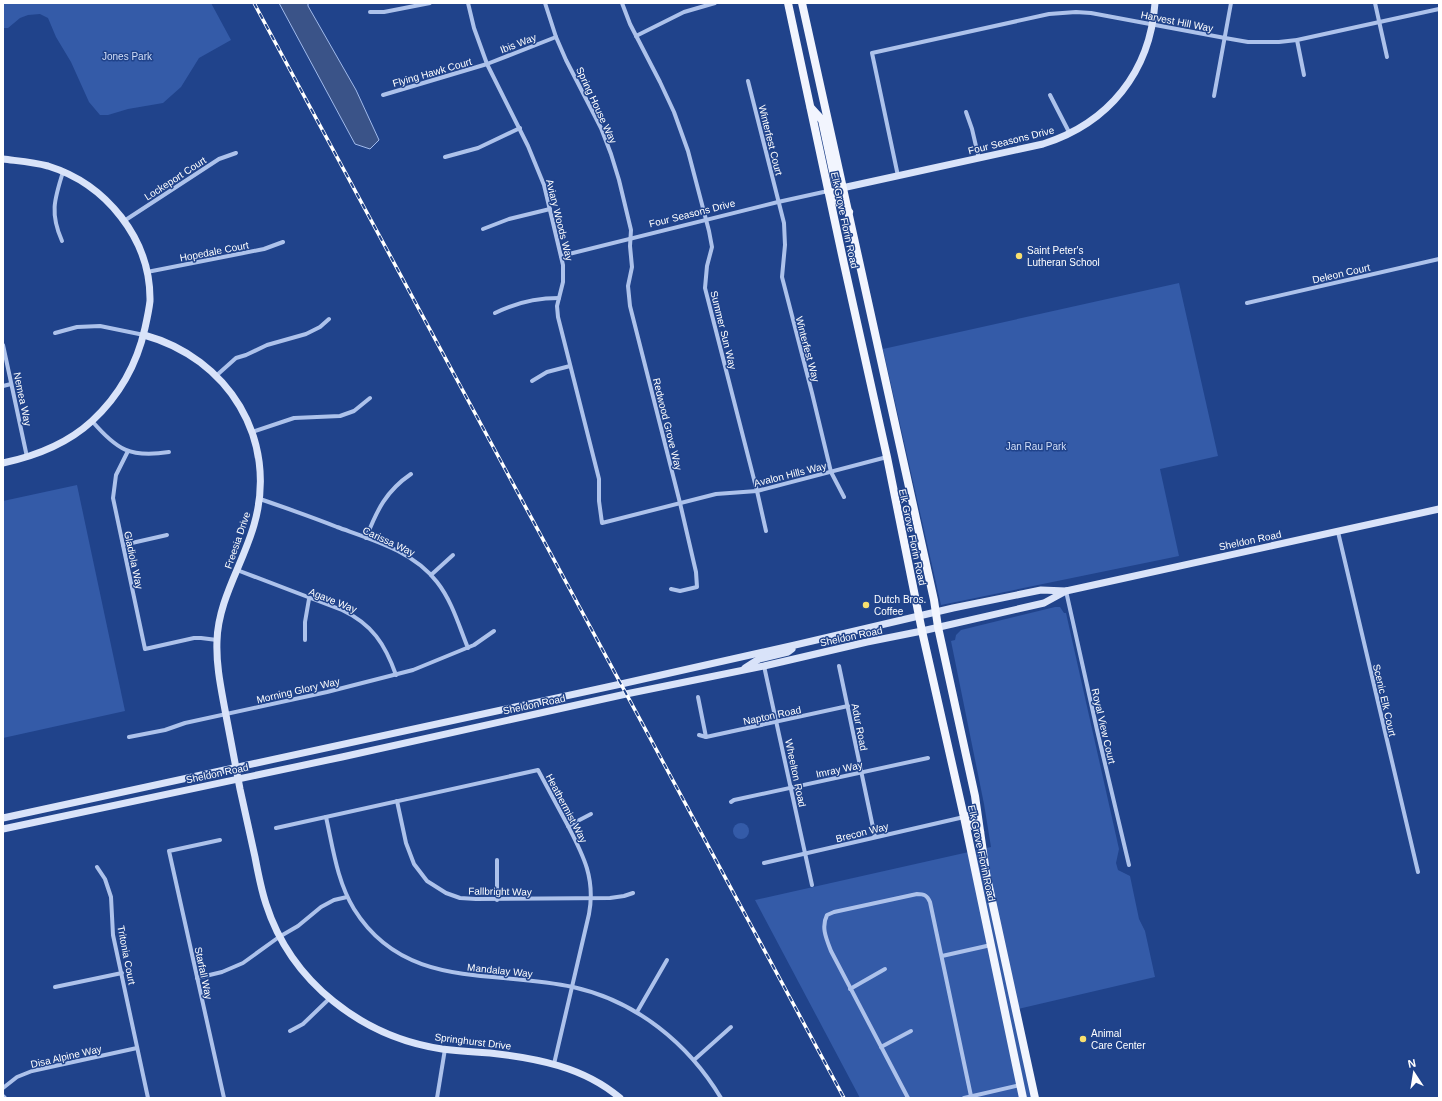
<svg xmlns="http://www.w3.org/2000/svg" width="1442" height="1101" viewBox="0 0 1442 1101" font-family="Helvetica,sans-serif">
	<rect width="100%" height="100%" fill="#20438b"/>
	<g fill="#345ba8">
		<path d="M 3,3 L 211,3 L 231,40 L 199,58 L 181,87 L 163,103 L 128,109 L 108,115 L 100,115 L 89,102 L 71,62 L 56,37 L 48,18 L 40,14 L 28,15 L 20,18 L 8,28 L 3,28 Z"/>
		<path d="M 1179,283 L 1218,456 L 1160,469 L 1179,556 L 941,605 L 883,349 Z"/>
		<path d="M 77,485 L 125,711 L 3,738 L 3,501 Z"/>
		<path d="M 1055,607 L 1060,607 L 1064,613 L 1066,613 L 1119,849 L 1116,863 L 1118,870 L 1130,876 L 1139,919 L 1145,931 L 1155,977 L 1018,1009 L 1038,1098 L 860,1098 L 755,900 L 991,847 L 984,804 L 951,641 L 955,640 L 956,635 L 961,630 Z"/>
		<circle cx="741" cy="831" r="8"/>
	</g>
	<path fill="#3a5388" stroke="#a1bbed" d="M 279,3 L 308,3 L 308,6 L 356,90 L 379,140 L 370,149 L 355,144 Z"/>
	<g fill="none" stroke-linecap="round" stroke-linejoin="round">
		<g stroke="#adc2eb" stroke-width="4">
			<path d="M 468,3 L 474,28 L 487,64 L 528,146 L 544,185 L 563,265 L 563,282 L 557,306 L 558,317 L 599,479 L 599,501 L 602,523 L 716,494 L 757,491 L 887,457"/>
			<path d="M 545,3 L 556,37 L 566,60 L 601,128 L 611,154 L 619,180 L 631,230 L 630,246 L 632,267 L 628,286 L 630,306 L 680,503 L 696,572 L 697,587 L 680,591 L 671,589"/>
			<path d="M 622,3 L 630,24 L 660,82 L 674,112 L 688,151 L 709,231 L 712,247 L 707,266 L 705,288 L 757,491 L 766,531"/>
			<path d="M 1375,3 L 1387,57"/>
			<path d="M 370,12 L 384,12 L 430,3"/>
			<path d="M 636,36 L 684,12 L 715,3"/>
			<path d="M 1297,40 L 1304,75"/>
			<path d="M 748,81 L 784,223 L 785,245 L 782,277 L 812,393 L 831,472 L 844,497"/>
			<path d="M 383,95 L 487,64 L 556,37"/>
			<path d="M 1050,95 L 1070,134"/>
			<path d="M 1214,96 L 1231,3"/>
			<path d="M 966,112 L 972,129 L 979,159"/>
			<path d="M 445,157 L 478,148 L 520,128"/>
			<path d="M 898,176 L 872,53 L 1049,14 L 1076,12 L 1091,13 L 1225,38 L 1248,42 L 1279,42 L 1297,40 L 1439,9"/>
			<path d="M 124,221 L 219,159 L 236,153"/>
			<path d="M 483,229 L 509,219 L 550,209"/>
			<path d="M 62,241 C 50,214 54,200 63,172"/>
			<path d="M 561,256 L 778,202 L 828,191"/>
			<path d="M 147,272 L 264,249 L 283,242"/>
			<path d="M 1247,303 L 1439,259"/>
			<path d="M 495,313 C 515,303 536,298 559,298"/>
			<path d="M 55,333 L 77,327 L 100,326 L 144,335"/>
			<path d="M 3,345 L 27,457"/>
			<path d="M 217,375 L 236,358 L 246,355 L 267,345 L 306,334 L 320,327 L 329,319"/>
			<path d="M 532,381 L 547,372 L 570,366"/>
			<path d="M 3,386 L 11,384"/>
			<path d="M 92,421 C 117,450 130,458 169,452"/>
			<path d="M 252,432 L 294,418 L 340,416 L 354,411 L 370,398"/>
			<path d="M 128,451 L 116,475 L 113,498 L 145,649 L 194,638 L 201,638 L 217,640"/>
			<path d="M 260,499 C 286,508 312,517 337,527 C 373,540 413,551 437,582 C 452,601 459,626 468,648"/>
			<path d="M 1338,532 L 1418,872"/>
			<path d="M 366,538 C 377,510 386,491 411,474"/>
			<path d="M 123,545 L 167,535"/>
			<path d="M 237,570 L 342,610 C 372,624 385,644 396,675"/>
			<path d="M 431,575 L 453,555"/>
			<path d="M 1066,591 L 1097,730 L 1129,865"/>
			<path d="M 305,640 L 305,622 L 309,599"/>
			<path d="M 764,666 L 812,885"/>
			<path d="M 839,666 L 875,837"/>
			<path d="M 698,697 L 706,737"/>
			<path d="M 699,735 L 706,737 L 848,706"/>
			<path d="M 129,737 L 165,730 L 185,723 L 327,692 L 413,670 L 474,645 L 494,631"/>
			<path d="M 397,801 L 406,843 L 414,864 L 427,881 L 446,893 L 460,898 L 476,899 L 610,898 L 624,896 L 633,893"/>
			<path d="M 731,802 L 734,800 L 928,758"/>
			<path d="M 326,817 C 333,848 337,881 354,909 C 405,991 493,969 573,987 C 636,1001 688,1043 721,1098"/>
			<path d="M 568,826 L 591,814"/>
			<path d="M 276,828 L 538,770 C 547,787 557,805 566,822 C 582,853 596,877 589,914 L 554,1064"/>
			<path d="M 220,840 L 169,851 L 224,1098"/>
			<path d="M 764,863 L 964,817"/>
			<path d="M 97,867 L 105,879 L 111,897 L 113,935 L 148,1098"/>
			<path d="M 497,900 L 497,860"/>
			<path d="M 942,956 L 991,945"/>
			<path d="M 197,978 L 222,972 L 243,963 L 279,937 L 298,926 L 321,907 L 334,900 L 347,897"/>
			<path d="M 55,987 L 122,973"/>
			<path d="M 850,989 L 885,969"/>
			<path d="M 637,1012 L 667,960"/>
			<path d="M 290,1031 L 303,1024 L 329,999"/>
			<path d="M 881,1047 L 911,1031"/>
			<path d="M 694,1060 L 731,1027"/>
			<path d="M 3,1088 L 17,1077 L 32,1071 L 137,1048"/>
			<path d="M 3,1096 L 5,1098"/>
			<path d="M 437,1098 L 445,1049"/>
			<path d="M 908,1098 L 831,951 C 826,938 821,927 827,915 L 834,912 L 917,894 C 924,894 927,895 930,902 L 971,1096"/>
			<path d="M 964,1098 L 1020,1085"/>
		</g>
		<g stroke="#d9e3f9" stroke-width="7">
			<path d="M 3,159 C 18,161 33,162 48,166 C 106,184 151,239 150,301 C 149,310 147,319 145,328 C 137,364 119,396 92,421 C 67,444 36,456 3,463"/>
			<path d="M 842,188 L 1043,144 C 1109,123 1150,72 1155,3"/>
			<path d="M 144,335 C 228,358 279,439 254,525 C 243,564 218,600 217,641 C 216,665 221,688 225,710 C 230,737 235,763 240,789 C 245,812 250,834 255,857 C 258,873 261,889 266,904 C 291,982 362,1037 442,1049 C 458,1051 474,1052 490,1053 C 536,1058 584,1067 620,1098"/>
			<path d="M 745,668 L 759,659 L 788,652 L 792,649"/>
			<path d="M 3,818 L 621,684 L 795,645 L 953,608 L 1041,590 L 1066,591 L 1439,509"/>
			<path d="M 3,829 L 342,757 L 626,694 L 764,666 L 867,642 L 922,631 L 1044,603 L 1066,591"/>
		</g>
		<g stroke="#f2f5fe" stroke-width="8">
			<path d="M 788,3 L 844,264 L 887,457 L 922,631 L 964,817 L 1023,1098"/>
			<path d="M 802,3 L 934,600 L 938,627 L 975,796 L 986,873 L 1035,1098"/>
			<path d="M 811,108 L 822,120 L 834,176 L 836,184 L 840,187"/>
			<path d="M 828,191 L 834,193 L 841,206 L 849,212"/>
			<path d="M 964,817 L 968,816 L 972,820 L 973,826 L 980,832"/>
		</g>
		<defs>
			<path id="rail" d="M 254,3 L 844,1098"/>
		</defs>
		<use href="#rail" stroke="#fff" stroke-width="3.5"/>
		<use href="#rail" stroke="#20438b" stroke-width="2" stroke-dasharray="6" stroke-linecap="butt"/>
	</g>
	<g fill="#f9e06e" stroke="#20438b" stroke-width="1.5">
		<circle cx="1019" cy="256" r="4"/>
		<circle cx="866" cy="605" r="4"/>
		<circle cx="1083" cy="1039" r="4"/>
	</g>
	<g text-anchor="middle" stroke-width="3" stroke-linejoin="round" paint-order="stroke">
		<g font-size="10" fill="#fff" stroke="#20438b">
			<text transform="translate(1177 21) rotate(11)" y="4">Harvest Hill Way</text>
			<text transform="translate(518 43) rotate(-21)" y="4">Ibis Way</text>
			<text transform="translate(432 72) rotate(-16)" y="4">Flying Hawk Court</text>
			<text transform="translate(597 105) rotate(65)" y="4">Spring House Way</text>
			<text transform="translate(771 140) rotate(76)" y="4">Winterfest Court</text>
			<text transform="translate(1011 140) rotate(-14)" y="4">Four Seasons Drive</text>
			<text transform="translate(175 178) rotate(-33)" y="4">Lockeport Court</text>
			<text transform="translate(692 213) rotate(-14)" y="4">Four Seasons Drive</text>
			<text transform="translate(560 220) rotate(76)" y="4">Aviary Woods Way</text>
			<text transform="translate(845 220) rotate(78)" y="4">Elk Grove Florin Road</text>
			<text transform="translate(214 251) rotate(-11)" y="4">Hopedale Court</text>
			<text transform="translate(1341 273) rotate(-13)" y="4">Deleon Court</text>
			<text transform="translate(724 330) rotate(76)" y="4">Summer Sun Way</text>
			<text transform="translate(808 349) rotate(75)" y="4">Winterfest Way</text>
			<text transform="translate(23 399) rotate(78)" y="4">Nemea Way</text>
			<text transform="translate(668 424) rotate(76)" y="4">Redwood Grove Way</text>
			<text transform="translate(790 474) rotate(-14)" y="4">Avalon Hills Way</text>
			<text transform="translate(913 537) rotate(78)" y="4">Elk Grove Florin Road</text>
			<text transform="translate(237 540) rotate(-71)" y="4">Freesia Drive</text>
			<text transform="translate(1250 540) rotate(-12)" y="4">Sheldon Road</text>
			<text transform="translate(389 541) rotate(25)" y="4">Carissa Way</text>
			<text transform="translate(134 560) rotate(78)" y="4">Gladiola Way</text>
			<text transform="translate(333 600) rotate(22)" y="4">Agave Way</text>
			<text transform="translate(851 636) rotate(-12)" y="4">Sheldon Road</text>
			<text transform="translate(298 690) rotate(-13)" y="4">Morning Glory Way</text>
			<text transform="translate(1385 700) rotate(77)" y="4">Scenic Elk Court</text>
			<text transform="translate(534 704) rotate(-12)" y="4">Sheldon Road</text>
			<text transform="translate(772 715) rotate(-12)" y="4">Napton Road</text>
			<text transform="translate(1104 726) rotate(77)" y="4">Royal View Court</text>
			<text transform="translate(860 727) rotate(79)" y="4">Adur Road</text>
			<text transform="translate(839 769) rotate(-12)" y="4">Imray Way</text>
			<text transform="translate(217 773) rotate(-12)" y="4">Sheldon Road</text>
			<text transform="translate(796 773) rotate(78)" y="4">Wheelton Road</text>
			<text transform="translate(567 808) rotate(62)" y="4">Heathermist Way</text>
			<text transform="translate(862 832) rotate(-14)" y="4">Brecon Way</text>
			<text transform="translate(982 853) rotate(78)" y="4">Elk Grove Florin Road</text>
			<text transform="translate(500 891) rotate(1)" y="4">Fallbright Way</text>
			<text transform="translate(127 955) rotate(79)" y="4">Tritonia Court</text>
			<text transform="translate(500 970) rotate(6)" y="4">Mandalay Way</text>
			<text transform="translate(204 973) rotate(78)" y="4">Starfall Way</text>
			<text transform="translate(473 1041) rotate(7)" y="4">Springhurst Drive</text>
			<text transform="translate(66 1056) rotate(-13)" y="4">Disa Alpine Way</text>
		</g>
		<g font-size="10" fill="#d2dff8" stroke="#20438b">
			<text x="127" y="60">Jones Park</text>
			<text x="1036" y="450">Jan Rau Park</text>
		</g>
		<g font-size="10" fill="#fff" stroke="#20438b" text-anchor="start">
			<text x="1027" y="254">Saint Peter's<tspan x="1027" dy="12">Lutheran School</tspan></text>
			<text x="874" y="603">Dutch Bros.<tspan x="874" dy="12">Coffee</tspan></text>
			<text x="1091" y="1037">Animal<tspan x="1091" dy="12">Care Center</tspan></text>
		</g>
	</g>
	<rect width="1442" height="1101" fill="none" stroke="#ffffff" stroke-width="8"/>
	<g transform="translate(1414 1073) rotate(348)" stroke="#20438b" stroke-width="3" paint-order="stroke">
	<path d="M0-3L7 15L0 10L-7 15Z" fill="#ffffff"/>
	<text y="-6" font-size="11" font-weight="bold" text-anchor="middle" fill="#ffffff">N</text>
	</g>
</svg>
